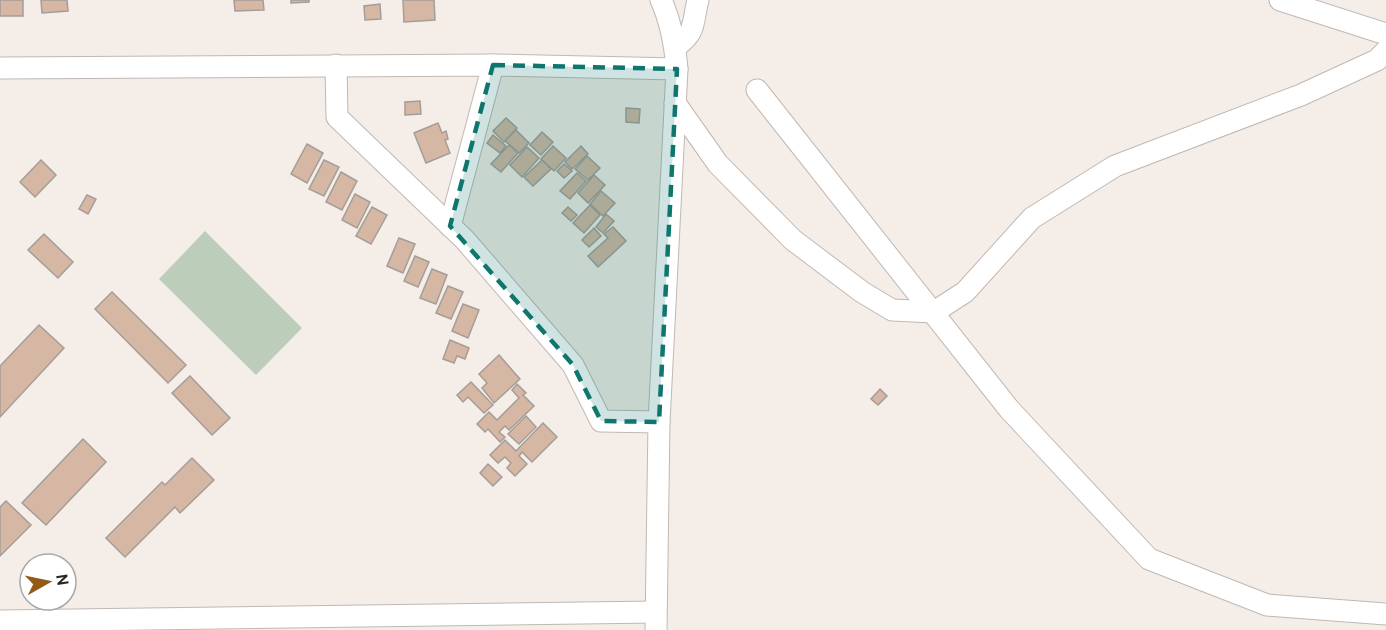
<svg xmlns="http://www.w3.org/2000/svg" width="1386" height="630" viewBox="0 0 1386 630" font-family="Overpass,sans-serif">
	<rect width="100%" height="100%" fill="#f5ede8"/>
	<path fill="#bcceba" d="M 205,231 L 302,328 L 256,375 L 159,279 Z"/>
	<g fill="#d5b7a3" stroke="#a49d98" stroke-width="1.5">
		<rect x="0" y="0" width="23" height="16"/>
		<path d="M 41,0 L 67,0 L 68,11 L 42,13 Z"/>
		<path d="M 234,0 L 263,0 L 264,10 L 235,11 Z"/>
		<path d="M 291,0 L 309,0 L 309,2 L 291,3 Z"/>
		<path d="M 403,0 L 434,0 L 435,20 L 404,22 Z"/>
		<path d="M 380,4 L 381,19 L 365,20 L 364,6 Z"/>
		<path d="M 420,101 L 421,114 L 405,115 L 405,102 Z"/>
		<path d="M 626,108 L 640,109 L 639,123 L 626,122 Z"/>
		<path d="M 506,118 L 517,128 L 504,142 L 493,131 Z"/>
		<path d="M 438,123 L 442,133 L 446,131 L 448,139 L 445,140 L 450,153 L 426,163 L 414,133 Z"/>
		<path d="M 516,130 L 529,143 L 519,153 L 505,141 Z"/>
		<path d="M 542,132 L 553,142 L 541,155 L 530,145 Z"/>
		<path d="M 493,135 L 506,146 L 500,153 L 487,143 Z"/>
		<path d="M 307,144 L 323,153 L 307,183 L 291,174 Z"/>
		<path d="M 509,145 L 518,153 L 501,172 L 491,164 Z"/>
		<path d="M 553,146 L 566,158 L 554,171 L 541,159 Z"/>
		<path d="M 581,146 L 588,154 L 572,169 L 565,162 Z"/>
		<path d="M 527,147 L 539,158 L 522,177 L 510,165 Z"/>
		<path d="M 587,156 L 600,168 L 588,180 L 575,169 Z"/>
		<path d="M 41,160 L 56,175 L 35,197 L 20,182 Z"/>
		<path d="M 324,160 L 339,167 L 324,196 L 309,189 Z"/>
		<path d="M 542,160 L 551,169 L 533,186 L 524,177 Z"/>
		<path d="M 564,164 L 572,171 L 564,178 L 557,171 Z"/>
		<path d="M 341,172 L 357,181 L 342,210 L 326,202 Z"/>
		<path d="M 577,173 L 586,181 L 570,199 L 560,191 Z"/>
		<path d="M 594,175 L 605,185 L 588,203 L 578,193 Z"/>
		<path d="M 601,191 L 615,203 L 603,216 L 590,204 Z"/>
		<path d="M 355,194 L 370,202 L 357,228 L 342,220 Z"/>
		<path d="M 87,195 L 96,199 L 88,214 L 79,209 Z"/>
		<path d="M 590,205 L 600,215 L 584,233 L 573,223 Z"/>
		<path d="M 372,207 L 387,215 L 371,244 L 356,236 Z"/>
		<path d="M 568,207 L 577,215 L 571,221 L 562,213 Z"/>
		<path d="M 606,214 L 614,221 L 603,233 L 596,227 Z"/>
		<path d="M 613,227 L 626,241 L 598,267 L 588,256 L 608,238 L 604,234 Z"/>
		<path d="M 594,228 L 601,236 L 589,247 L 582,240 Z"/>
		<path d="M 44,234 L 73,262 L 58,278 L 28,250 Z"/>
		<path d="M 399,238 L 415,244 L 403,273 L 387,266 Z"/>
		<path d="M 415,256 L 429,262 L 418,287 L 404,281 Z"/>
		<path d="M 432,269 L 447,275 L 436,304 L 420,298 Z"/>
		<path d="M 448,286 L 463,292 L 451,319 L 436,313 Z"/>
		<path d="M 112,292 L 186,365 L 168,383 L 95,309 Z"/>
		<path d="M 463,304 L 479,310 L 468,338 L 452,331 Z"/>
		<path d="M 39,325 L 64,348 L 0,417 L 0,366 Z"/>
		<path d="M 450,340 L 469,348 L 465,359 L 457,356 L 454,363 L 443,359 Z"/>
		<path d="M 499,355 L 520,379 L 494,403 L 482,388 L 487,383 L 479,374 Z"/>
		<path d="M 190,376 L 230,418 L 212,435 L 172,393 Z"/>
		<path d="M 471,382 L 493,405 L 484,413 L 468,397 L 463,402 L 457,395 Z"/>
		<path d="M 517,384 L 526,393 L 523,395 L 534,406 L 509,430 L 505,426 L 499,432 L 505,437 L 500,442 L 488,429 L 485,432 L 477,424 L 489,412 L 497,420 L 519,398 L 512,390 Z"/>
		<path d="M 880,389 L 887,396 L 878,405 L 871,399 Z"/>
		<path d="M 526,416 L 536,427 L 519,444 L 508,434 Z"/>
		<path d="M 543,423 L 557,437 L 532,462 L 522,452 L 519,456 L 527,464 L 515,476 L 507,468 L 511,463 L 505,457 L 498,463 L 490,455 L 505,440 L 516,451 Z"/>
		<path d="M 83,439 L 106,462 L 46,525 L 22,503 Z"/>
		<path d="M 192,458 L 214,480 L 180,513 L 175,507 L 125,557 L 106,538 L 162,482 L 165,485 Z"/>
		<path d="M 488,464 L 502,477 L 493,486 L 480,473 Z"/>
		<path d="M 6,501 L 31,525 L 0,556 L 0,507 Z"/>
	</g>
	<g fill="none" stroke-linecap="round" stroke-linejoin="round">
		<defs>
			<g id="minor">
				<path d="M 1280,0 L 1386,34"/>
				<path d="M 675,47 C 697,32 692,23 698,0"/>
				<path d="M 336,65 L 337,117 L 465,240 L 573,365 L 601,421 L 659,422"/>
				<path d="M 0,68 L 493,65 L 677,69"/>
				<path d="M 757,90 L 1009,409 L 1149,559 L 1267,605 L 1386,614"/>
				<path d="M 675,103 L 718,164 L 793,240 L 862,292 L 892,310 L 934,312 L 965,292 L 1032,218 L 1115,166 L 1301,95 L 1377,60 L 1386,51"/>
				<path d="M 450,226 L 493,65"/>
				<path d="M 0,621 L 656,612"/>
				<path d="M 656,630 L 659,422 L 677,69 C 675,45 671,22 661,0"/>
			</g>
		</defs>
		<use href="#minor" stroke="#c0b8b3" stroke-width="23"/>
		<use href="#minor" stroke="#fff" stroke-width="21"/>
	</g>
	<path fill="#0f766e" fill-opacity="0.2" stroke="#0f766e" stroke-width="4.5" stroke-dasharray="12 8" stroke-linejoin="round" d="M 493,65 L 677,69 L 659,422 L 601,421 L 573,365 L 450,226 Z"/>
	<g transform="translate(48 582) rotate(81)"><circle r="28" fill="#ffffff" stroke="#a9a8a7" stroke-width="1.5"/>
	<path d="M0-4.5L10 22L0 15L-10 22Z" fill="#945b17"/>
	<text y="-9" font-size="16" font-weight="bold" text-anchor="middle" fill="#282624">N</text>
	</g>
</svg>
